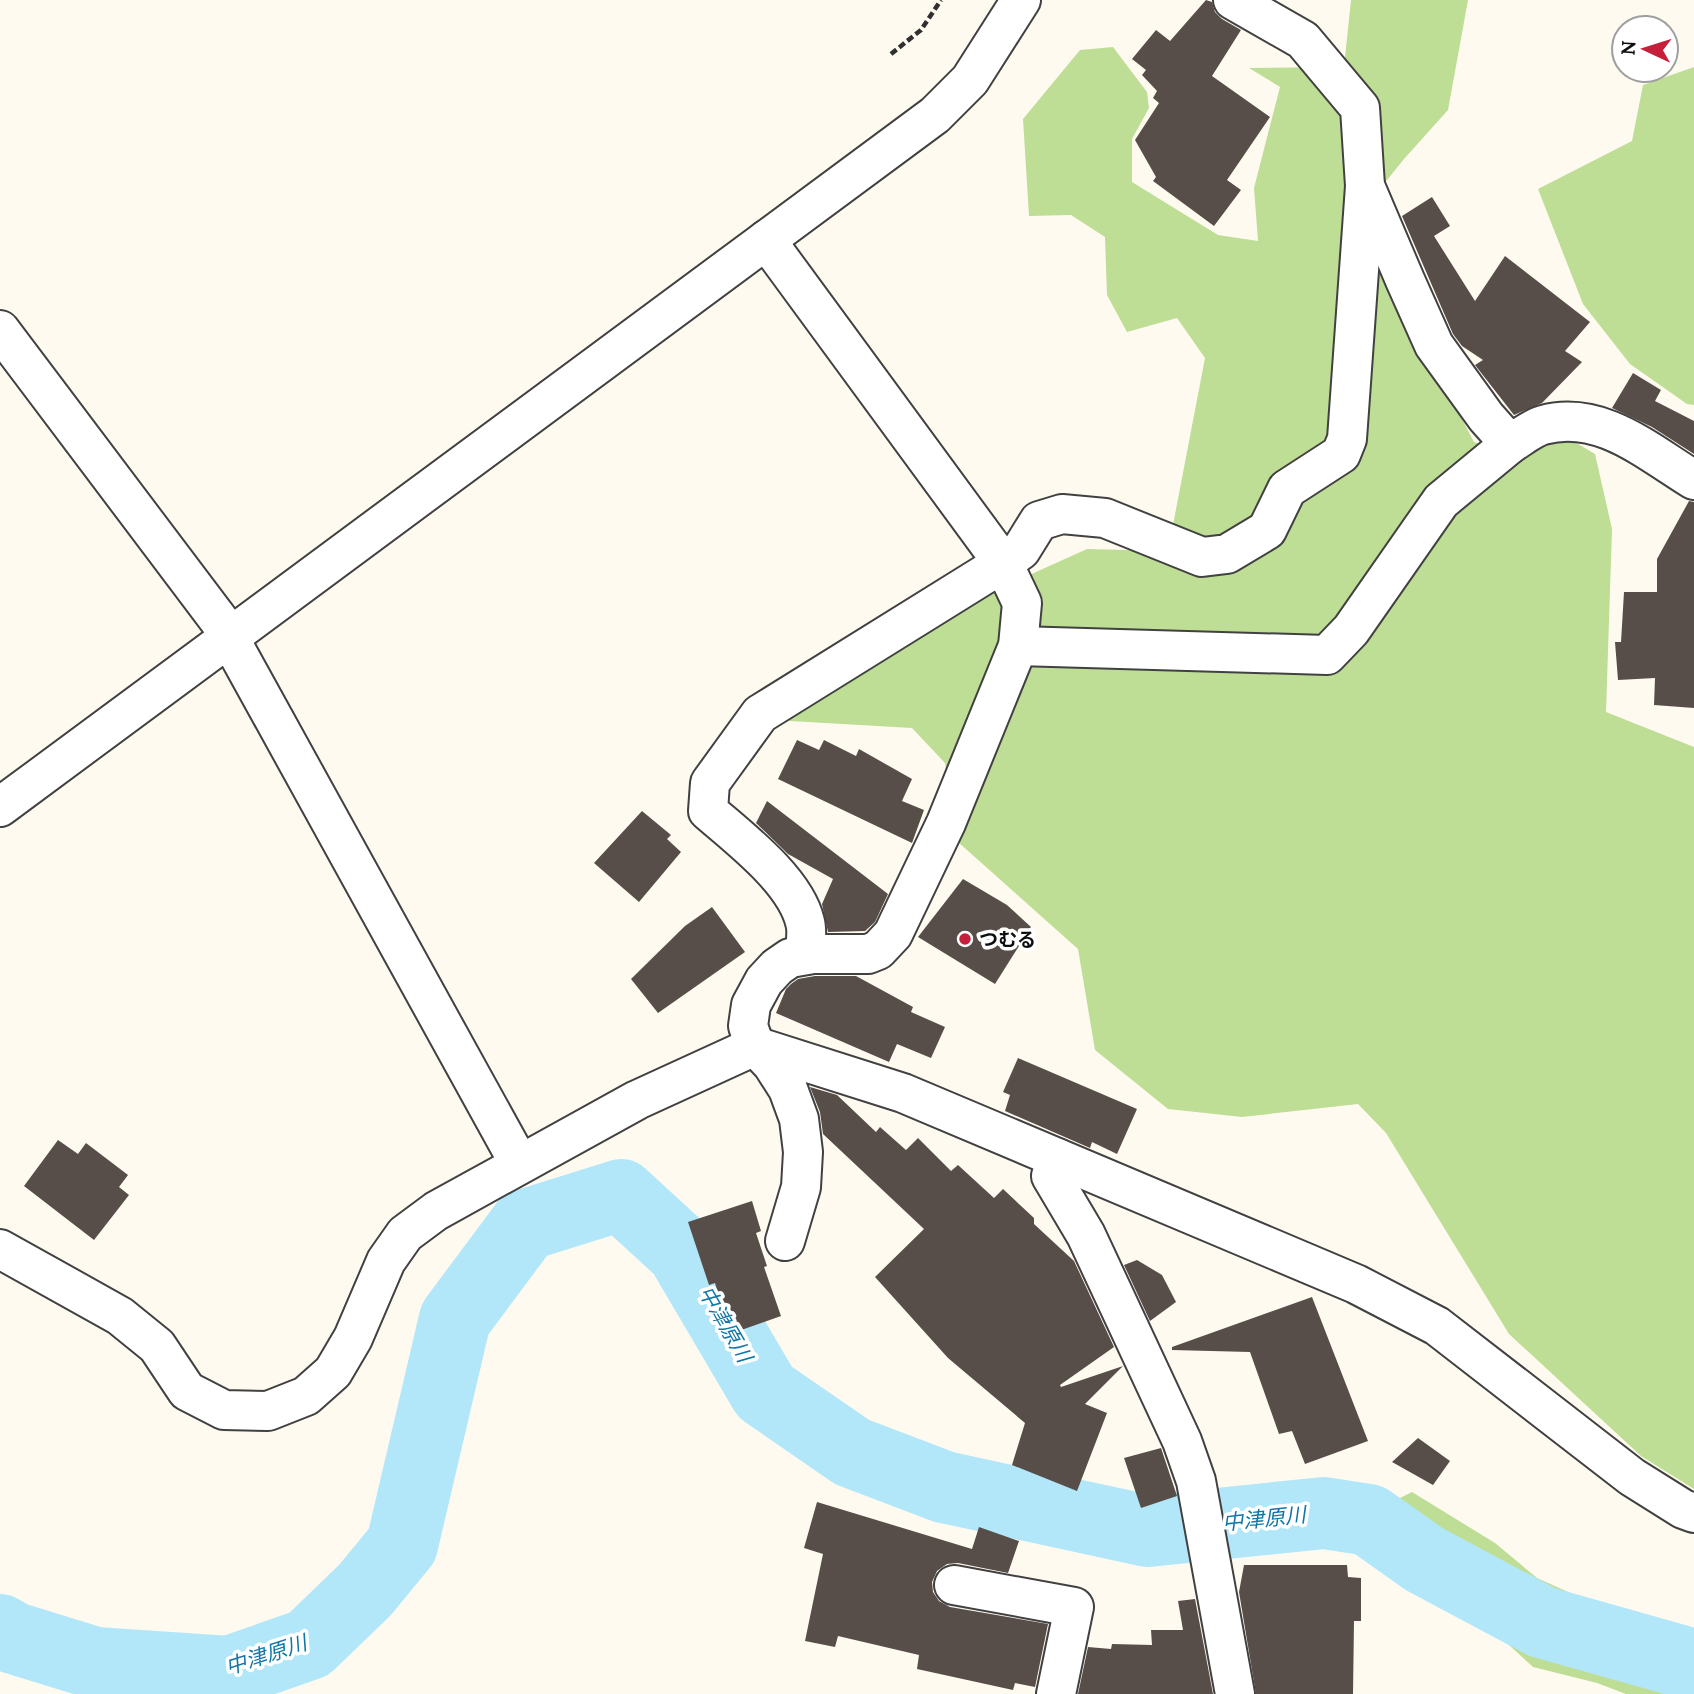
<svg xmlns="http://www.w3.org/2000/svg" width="1694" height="1694" viewBox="0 0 1694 1694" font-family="Lora,'Noto Sans JP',serif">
	<rect width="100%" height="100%" fill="#fffaef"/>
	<g fill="#bedd95">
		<path d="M 1351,0 L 1468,0 L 1448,110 L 1404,159 L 1357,217 L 1474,442 L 1513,454 L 1563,435 L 1595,454 L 1612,529 L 1606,712 L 1694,747 L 1694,1489 L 1641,1456 L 1509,1334 L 1386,1133 L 1358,1104 L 1242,1117 L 1168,1109 L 1095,1050 L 1078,949 L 958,842 L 945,763 L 912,728 L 773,720 L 927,621 L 1087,549 L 1168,551 L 1205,358 L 1177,318 L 1127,332 L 1107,295 L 1105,237 L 1071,215 L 1029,216 L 1023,119 L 1080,50 L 1113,47 L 1147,92 L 1149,108 L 1132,139 L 1132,182 L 1218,235 L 1258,241 L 1254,188 L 1280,87 L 1249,68 L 1344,67 Z"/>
		<path d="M 1694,67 L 1694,405 L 1687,404 L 1630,364 L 1583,304 L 1538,189 L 1632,141 L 1643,85 Z"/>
		<path d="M 1412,1492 L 1495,1543 L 1537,1578 L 1668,1637 L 1694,1642 L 1694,1694 L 1626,1694 L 1597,1683 L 1533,1667 L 1464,1604 L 1416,1579 L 1386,1505 Z"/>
	</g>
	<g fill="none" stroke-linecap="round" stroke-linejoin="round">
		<path stroke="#b2e7f9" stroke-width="72" d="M 0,1630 L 14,1638 L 95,1663 L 229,1672 L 309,1644 L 365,1590 L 402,1545 L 455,1319 L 525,1225 L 621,1195 L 682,1251 L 765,1392 L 852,1452 L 944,1487 L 1148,1531 L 1324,1513 L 1369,1520 L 1424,1559 L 1542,1622 L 1694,1665"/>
	</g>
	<g fill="#574e4a">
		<path d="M 1206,0 L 1212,2 L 1215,12 L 1222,19 L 1241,30 L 1212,76 L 1270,117 L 1227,180 L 1241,190 L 1214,226 L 1153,181 L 1156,177 L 1135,140 L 1159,103 L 1153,98 L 1157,91 L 1142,75 L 1146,70 L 1132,59 L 1156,30 L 1170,41 Z"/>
		<path d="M 1432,197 L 1450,226 L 1434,236 L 1475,301 L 1505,256 L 1590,322 L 1565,351 L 1582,362 L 1542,403 L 1514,415 L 1475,365 L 1483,360 L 1462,346 L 1453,334 L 1402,216 Z"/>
		<path d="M 1633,373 L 1661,390 L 1655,401 L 1694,421 L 1694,454 L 1652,427 L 1612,408 Z"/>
		<path d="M 1689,501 L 1694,502 L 1694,708 L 1654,705 L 1655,678 L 1618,680 L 1615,642 L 1621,642 L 1624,592 L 1657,592 L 1657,559 Z"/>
		<path d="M 797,740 L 819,750 L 824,740 L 856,756 L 859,749 L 912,779 L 902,801 L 924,810 L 912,843 L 778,779 Z"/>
		<path d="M 767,801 L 888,894 L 875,922 L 865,931 L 828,932 L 822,904 L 833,879 L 788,854 L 756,823 Z"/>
		<path d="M 642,811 L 671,835 L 667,839 L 681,852 L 639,902 L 594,863 Z"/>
		<path d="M 963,879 L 1007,905 L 1031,927 L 995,984 L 918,937 Z"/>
		<path d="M 712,907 L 745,952 L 658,1013 L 631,979 L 685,926 Z"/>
		<path d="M 815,976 L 856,976 L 913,1007 L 911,1012 L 945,1027 L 931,1058 L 897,1044 L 889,1062 L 776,1013 L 786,989 L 791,984 L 798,979 Z"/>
		<path d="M 1018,1058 L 1137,1109 L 1117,1154 L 1092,1142 L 1090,1148 L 1005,1111 L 1010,1095 L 1003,1092 Z"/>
		<path d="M 810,1087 L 837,1095 L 876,1132 L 880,1127 L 906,1150 L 918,1138 L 951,1171 L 958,1165 L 994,1198 L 1003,1189 L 1034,1218 L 1034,1224 L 1074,1261 L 1114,1347 L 1060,1385 L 1061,1387 L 1123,1366 L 1085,1404 L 1107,1413 L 1077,1491 L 1012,1465 L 1025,1423 L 948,1358 L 875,1277 L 924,1229 L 823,1134 L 820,1112 Z"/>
		<path d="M 58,1140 L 78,1154 L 86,1143 L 128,1175 L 119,1187 L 129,1195 L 94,1240 L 24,1186 Z"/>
		<path d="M 752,1201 L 761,1231 L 756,1233 L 767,1266 L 764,1267 L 781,1316 L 730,1334 L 715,1283 L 709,1285 L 688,1222 Z"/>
		<path d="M 1137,1260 L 1162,1275 L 1176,1302 L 1150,1321 L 1124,1265 Z"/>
		<path d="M 1312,1297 L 1368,1441 L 1305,1464 L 1292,1431 L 1279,1434 L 1250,1352 L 1172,1350 L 1172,1347 Z"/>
		<path d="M 1418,1438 L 1450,1461 L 1433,1485 L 1392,1462 Z"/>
		<path d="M 1161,1448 L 1177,1496 L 1141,1508 L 1124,1458 Z"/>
		<path d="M 817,1502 L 972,1549 L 979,1527 L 1019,1541 L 1008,1573 L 958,1563 L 947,1564 L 937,1571 L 932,1582 L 933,1592 L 939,1601 L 950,1607 L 1048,1624 L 1035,1687 L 1015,1683 L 1013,1690 L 917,1669 L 919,1655 L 838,1636 L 835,1647 L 805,1641 L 823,1554 L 804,1548 Z"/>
		<path d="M 1244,1565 L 1347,1565 L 1348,1577 L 1361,1578 L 1361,1621 L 1354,1621 L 1353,1694 L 1256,1694 L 1239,1592 Z"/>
		<path d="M 1195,1599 L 1213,1694 L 1078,1694 L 1088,1647 L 1111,1649 L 1112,1644 L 1152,1645 L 1151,1630 L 1183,1630 L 1178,1601 Z"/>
	</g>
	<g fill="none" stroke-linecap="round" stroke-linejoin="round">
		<defs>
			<g id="minor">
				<path d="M 1233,0 L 1303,40 L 1360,108 L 1365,186 L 1405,280 L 1434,345 L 1486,417 L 1510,444 C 1520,438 1532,428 1543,425 C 1600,409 1648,452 1694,480"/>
				<path d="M 766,240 L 1003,563 L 1022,603 L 1018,646 L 946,823 L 893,934 L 878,950 L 868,954 L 813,954 L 790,958 L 777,967 L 764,981 L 751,1005 L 748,1026 L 755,1046 L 772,1064 L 788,1089 L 799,1119 L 803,1152 L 801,1187 L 785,1241"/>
				<path d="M 0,330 L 221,623 L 519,1163"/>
				<path d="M 1018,646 L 1327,655 L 1351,630 L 1441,501 L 1510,444"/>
				<path d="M 0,807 L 935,115 L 970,80 L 1021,0"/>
				<path d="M 805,955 C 805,945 808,932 805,922 C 795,880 739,838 708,811 L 710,783 L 760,714 L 1003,563 L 1021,550 L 1039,521 L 1062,514 L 1105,518 L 1202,557 L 1227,554 L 1267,530 L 1287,489 L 1341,454 L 1347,439 L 1365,186"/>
				<path d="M 1057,1158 L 1051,1176 L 1086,1235 L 1182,1441 L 1196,1481 L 1235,1694"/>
				<path d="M 0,1249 L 120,1316 L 157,1346 L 187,1391 L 224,1410 L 268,1411 L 306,1396 L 333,1372 L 353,1338 L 386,1261 L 405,1234 L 436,1211 L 637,1100 L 755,1046 L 903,1093 L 1356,1284 L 1437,1326 L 1632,1477 L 1683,1509 L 1694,1513"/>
				<path d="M 954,1585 L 1074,1607 L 1056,1694"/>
			</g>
		</defs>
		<use href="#minor" stroke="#414141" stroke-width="42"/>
		<path stroke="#303030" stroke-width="4.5" stroke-dasharray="7 3.5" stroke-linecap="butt" d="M 891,54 L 921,30 L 941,0"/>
		<use href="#minor" stroke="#fff" stroke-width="38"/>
	</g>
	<circle fill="#c51f3b" stroke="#fff" stroke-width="2.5" cx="965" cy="939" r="7"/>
	<g text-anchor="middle" stroke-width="7" stroke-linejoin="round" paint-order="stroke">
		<g font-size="19" font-weight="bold" fill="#0e0e0e" stroke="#fff" text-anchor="start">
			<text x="979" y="946">つむる</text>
		</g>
		<g font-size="21" font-style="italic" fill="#1177a6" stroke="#fff">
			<text transform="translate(725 1324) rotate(60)" y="7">中津原川</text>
			<text transform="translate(1264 1519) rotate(-6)" y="7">中津原川</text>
			<text transform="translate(266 1655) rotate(-18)" y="7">中津原川</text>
		</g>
	</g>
	<g transform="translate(1645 49) rotate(274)"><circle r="33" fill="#ffffff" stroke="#9f9f9f" stroke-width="2"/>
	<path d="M0-5L12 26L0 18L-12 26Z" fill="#c51f3b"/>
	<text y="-10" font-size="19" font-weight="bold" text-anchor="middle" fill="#0e0e0e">N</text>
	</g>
</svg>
